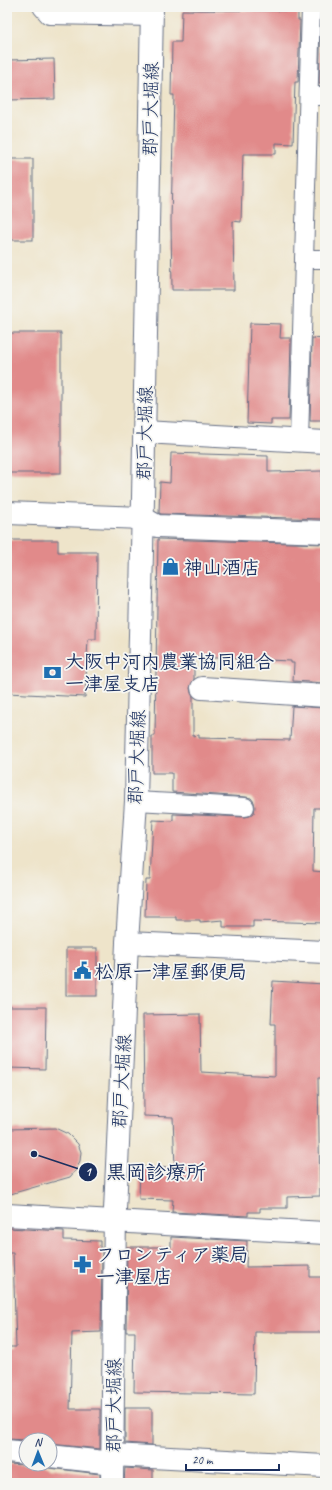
<svg xmlns="http://www.w3.org/2000/svg" width="332" height="1490" viewBox="0 0 332 1490" font-family="Caveat,'Klee One',sans-serif">
	<rect width="100%" height="100%" fill="#f6f6f2"/>
	<filter id="ink" filterUnits="userSpaceOnUse"><feTurbulence type="fractalNoise" baseFrequency=".025" numOctaves="2"/><feDisplacementMap in="SourceGraphic" scale="8" xChannelSelector="R" yChannelSelector="G"/><feConvolveMatrix kernelMatrix="1 2 1 2 8 2 1 2 1" color-interpolation-filters="sRGB"/></filter>
	<filter id="wash" filterUnits="userSpaceOnUse"><feTurbulence type="fractalNoise" baseFrequency=".012" numOctaves="4" result="noise"/><feDisplacementMap in="SourceGraphic" scale="16" xChannelSelector="R" yChannelSelector="G"/><feGaussianBlur stdDeviation="0.9" result="paint"/><feColorMatrix in="noise" values="0 0 0 0 0 0 0 0 0 0 0 0 0 0 0 0 0 1.4 0 .05"/><feComposite in="paint" operator="in"/></filter>
	<g filter="url(#wash)">
		<rect width="100%" height="100%" fill="#eee4ca"/>
		<g id="blocks">
			<g fill="#e18a8a">
				<path d="M 182,10 L 298,11 L 298,20 L 300,20 L 298,82 L 295,82 L 293,144 L 276,143 L 276,154 L 243,154 L 241,222 L 233,221 L 234,290 L 172,290 L 171,220 L 174,95 L 171,95 L 172,42 L 181,42 Z"/>
				<path d="M 321,20 L 325,21 L 325,83 L 319,83 Z"/>
				<path d="M 54,59 L 55,99 L 7,100 L 7,60 Z"/>
				<rect x="7" y="159" width="26" height="81"/>
				<path d="M 250,323 L 281,324 L 280,338 L 291,338 L 289,420 L 271,420 L 271,424 L 247,423 Z"/>
				<rect x="7" y="333" width="54" height="140"/>
				<path d="M 312,338 L 325,339 L 325,421 L 310,421 Z"/>
				<path d="M 171,453 L 268,456 L 268,472 L 322,471 L 324,519 L 161,514 L 159,513 L 160,482 L 170,483 Z"/>
				<path d="M 158,539 L 325,544 L 325,683 L 293,681 L 294,663 L 291,663 L 291,661 L 194,657 L 194,679 L 190,688 L 191,693 L 193,697 L 193,736 L 199,735 L 199,738 L 290,740 L 292,706 L 325,708 L 325,808 L 314,808 L 313,871 L 325,872 L 325,923 L 253,921 L 253,927 L 223,927 L 223,920 L 200,922 L 200,920 L 176,920 L 176,917 L 145,917 L 146,880 L 150,880 L 153,820 L 173,821 L 173,814 L 245,817 L 250,816 L 254,813 L 255,807 L 254,802 L 251,798 L 246,797 L 172,792 L 172,773 L 152,773 L 152,736 L 155,736 Z"/>
				<path d="M 7,540 L 58,540 L 58,552 L 97,552 L 96,639 L 88,639 L 85,697 L 7,693 Z"/>
				<rect x="66" y="948" width="31" height="48"/>
				<path d="M 273,981 L 325,984 L 325,1078 L 318,1078 L 320,1196 L 287,1197 L 287,1208 L 260,1208 L 260,1212 L 248,1212 L 248,1216 L 172,1212 L 173,1200 L 139,1199 L 140,1167 L 175,1168 L 173,1117 L 144,1116 L 143,1015 L 200,1014 L 201,1072 L 275,1076 L 275,1024 L 271,1024 Z"/>
				<path d="M 7,1007 L 46,1007 L 45,1069 L 7,1068 Z"/>
				<path d="M 55,1128 L 68,1134 L 78,1144 L 81,1152 L 80,1161 L 76,1170 L 70,1177 L 7,1195 L 7,1129 Z"/>
				<path d="M 7,1228 L 64,1231 L 64,1240 L 100,1241 L 100,1248 L 102,1248 L 101,1332 L 72,1333 L 70,1409 L 100,1409 L 100,1449 L 50,1444 L 50,1440 L 26,1440 L 7,1439 L 7,1347 L 16,1347 L 13,1253 L 7,1253 Z"/>
				<path d="M 171,1237 L 247,1241 L 246,1267 L 310,1266 L 310,1277 L 325,1277 L 325,1332 L 255,1332 L 254,1394 L 134,1392 L 135,1332 L 126,1332 L 127,1247 L 171,1247 Z"/>
				<path d="M 125,1408 L 152,1408 L 152,1445 L 125,1443 Z"/>
				<path d="M 7,1464 L 25,1465 L 41,1464 L 49,1468 L 100,1474 L 100,1483 L 7,1483 Z"/>
				<path d="M 125,1468 L 153,1470 L 153,1483 L 124,1483 Z"/>
			</g>
		</g>
	</g>
	<g filter="url(#ink)">
		<use href="#blocks" fill-opacity="0" stroke="#656e84" stroke-width="1"/>
		<g fill="none" stroke-linecap="round" stroke-linejoin="round">
			<defs>
				<g id="service">
					<path d="M 42,7 L 49,15 L 152,17"/>
					<path d="M 309,96 L 325,96"/>
					<path d="M 304,259 L 325,259"/>
					<path d="M 299,441 L 311,7"/>
					<path d="M 136,801 L 245,807"/>
				</g>
				<g id="minor">
					<path d="M 144,432 L 325,442"/>
					<path d="M 7,513 L 143,518 L 157,526 L 325,532"/>
					<path d="M 202,688 L 325,696"/>
					<path d="M 127,943 L 325,952"/>
					<path d="M 7,1215 L 325,1233"/>
					<path d="M 7,1451 L 26,1453"/>
					<path d="M 113,1455 L 325,1466"/>
					<path d="M 50,1456 L 113,1463"/>
				</g>
				<path id="secondary" d="M 112,1483 L 115,1210 L 127,943 L 136,801 L 142,552 L 152,7"/>
			</defs>
			<use href="#service" stroke="#656e84" stroke-width="20"/>
			<use href="#minor" stroke="#656e84" stroke-width="24"/>
			<use href="#secondary" stroke="#656e84" stroke-width="24"/>
			<use href="#service" stroke="#fff" stroke-width="18"/>
			<use href="#minor" stroke="#fff" stroke-width="22"/>
			<use href="#secondary" stroke="#fff" stroke-width="22"/>
		</g>
	</g>
	<defs>
		<symbol id="shop-bare" viewBox="-9 -9 18 18"><path d="M-5-2.5h2.3a2.7 3.5 0 0 1 5.4 0H5L5.5 6h-11ZM-1.5-2.5h3a1.5 2.3 0 0 0-3 0Z" fill="#1f6fb2" stroke="#f6f6f2" stroke-width="2.5" paint-order="stroke"/></symbol>
		<symbol id="bank-bare" viewBox="-9 -9 18 18"><path d="M-6-4H6V4H-6ZM0-2.3a2.3 2.3 0 1 0 0 4.6a2.3 2.3 0 1 0 0-4.6Z" fill="#1f6fb2" stroke="#f6f6f2" stroke-width="2.5" paint-order="stroke"/></symbol>
		<symbol id="civic-bare" viewBox="-9 -9 18 18"><path d="M-.6-6.5H3V-4.5H.6V-3L4-1V1h2V6H-6V1h2V-1L-.6-3ZM-1.2 2.5V6h2.4V2.5Z" fill="#1f6fb2" stroke="#f6f6f2" stroke-width="2.5" paint-order="stroke"/></symbol>
		<symbol id="pharmacy-bare" viewBox="-9 -9 18 18"><path d="M-2-6h4v4h4v4h-4v4h-4v-4h-4v-4h4Z" fill="#1f6fb2" stroke="#f6f6f2" stroke-width="2.5" paint-order="stroke"/></symbol>
	</defs>
	<g fill-rule="evenodd">
		<use href="#shop-bare" x="158" y="554" width="25" height="25"/>
		<use href="#bank-bare" x="40" y="660" width="25" height="25"/>
		<use href="#civic-bare" x="70" y="958" width="25" height="25"/>
		<use href="#pharmacy-bare" x="70" y="1252" width="25" height="25"/>
	</g>
	<g text-anchor="middle" stroke-width="3.5" stroke-linejoin="round" paint-order="stroke">
		<g font-size="19" fill="#1b2f5e" stroke="#f6f6f2">
			<text transform="translate(150 109) rotate(-89)" y="7">郡戸大堀線</text>
			<text transform="translate(144 433) rotate(-89)" y="7">郡戸大堀線</text>
			<text transform="translate(136 757) rotate(-88)" y="7">郡戸大堀線</text>
			<text transform="translate(121 1081) rotate(-87)" y="7">郡戸大堀線</text>
			<text transform="translate(113 1405) rotate(-90)" y="7">郡戸大堀線</text>
		</g>
		<g font-size="19" font-weight="bold" fill="#1b2f5e" stroke="#f6f6f2" text-anchor="start">
			<text x="184" y="574">神山酒店</text>
			<text x="65" y="668">大阪中河内農業協同組合<tspan x="65" dy="22">一津屋支店</tspan></text>
			<text x="95" y="978">松原一津屋郵便局</text>
			<text x="96" y="1261">フロンティア薬局<tspan x="96" dy="22">一津屋店</tspan></text>
		</g>
	</g>
	<path fill="none" stroke="#1b2f5e" stroke-width="1.5" d="M34 1154L88 1172"/>
	<g fill="#1b2f5e" stroke="#f6f6f2" stroke-width="1.5">
		<circle cx="34" cy="1154" r="4"/>
		<circle cx="88" cy="1172" r="10"/>
	</g>
	<g font-size="12" text-anchor="middle" font-weight="bold" fill="#fff">
		<text x="88" y="1176">1</text>
	</g>
	<g font-size="20" text-anchor="middle" font-weight="bold" fill="#1b2f5e" stroke="#f6f6f2" stroke-width="3.5" stroke-linejoin="round" paint-order="stroke">
		<text x="156" y="1179">黒岡診療所</text>
	</g>
	<rect width="332" height="1490" fill="none" stroke="#f6f6f2" stroke-width="24"/>
	<g transform="translate(38 1452) rotate(359)"><circle r="19" fill="#f6f6f2" stroke="#9ea6b7"/>
	<path d="M0-3L7 15L0 10L-7 15Z" fill="#1f6fb2"/>
	<text y="-6" font-size="11" font-weight="bold" text-anchor="middle" fill="#1b2f5e">N</text>
	</g>
	<path d="M186 1464v6h93v-6" fill="none" stroke="#1b2f5e" stroke-width="2"/>
	<text x="192" y="1464" font-size="12" fill="#1b2f5e" stroke="#f6f6f2" stroke-width="3" paint-order="stroke">20 m</text>
</svg>
